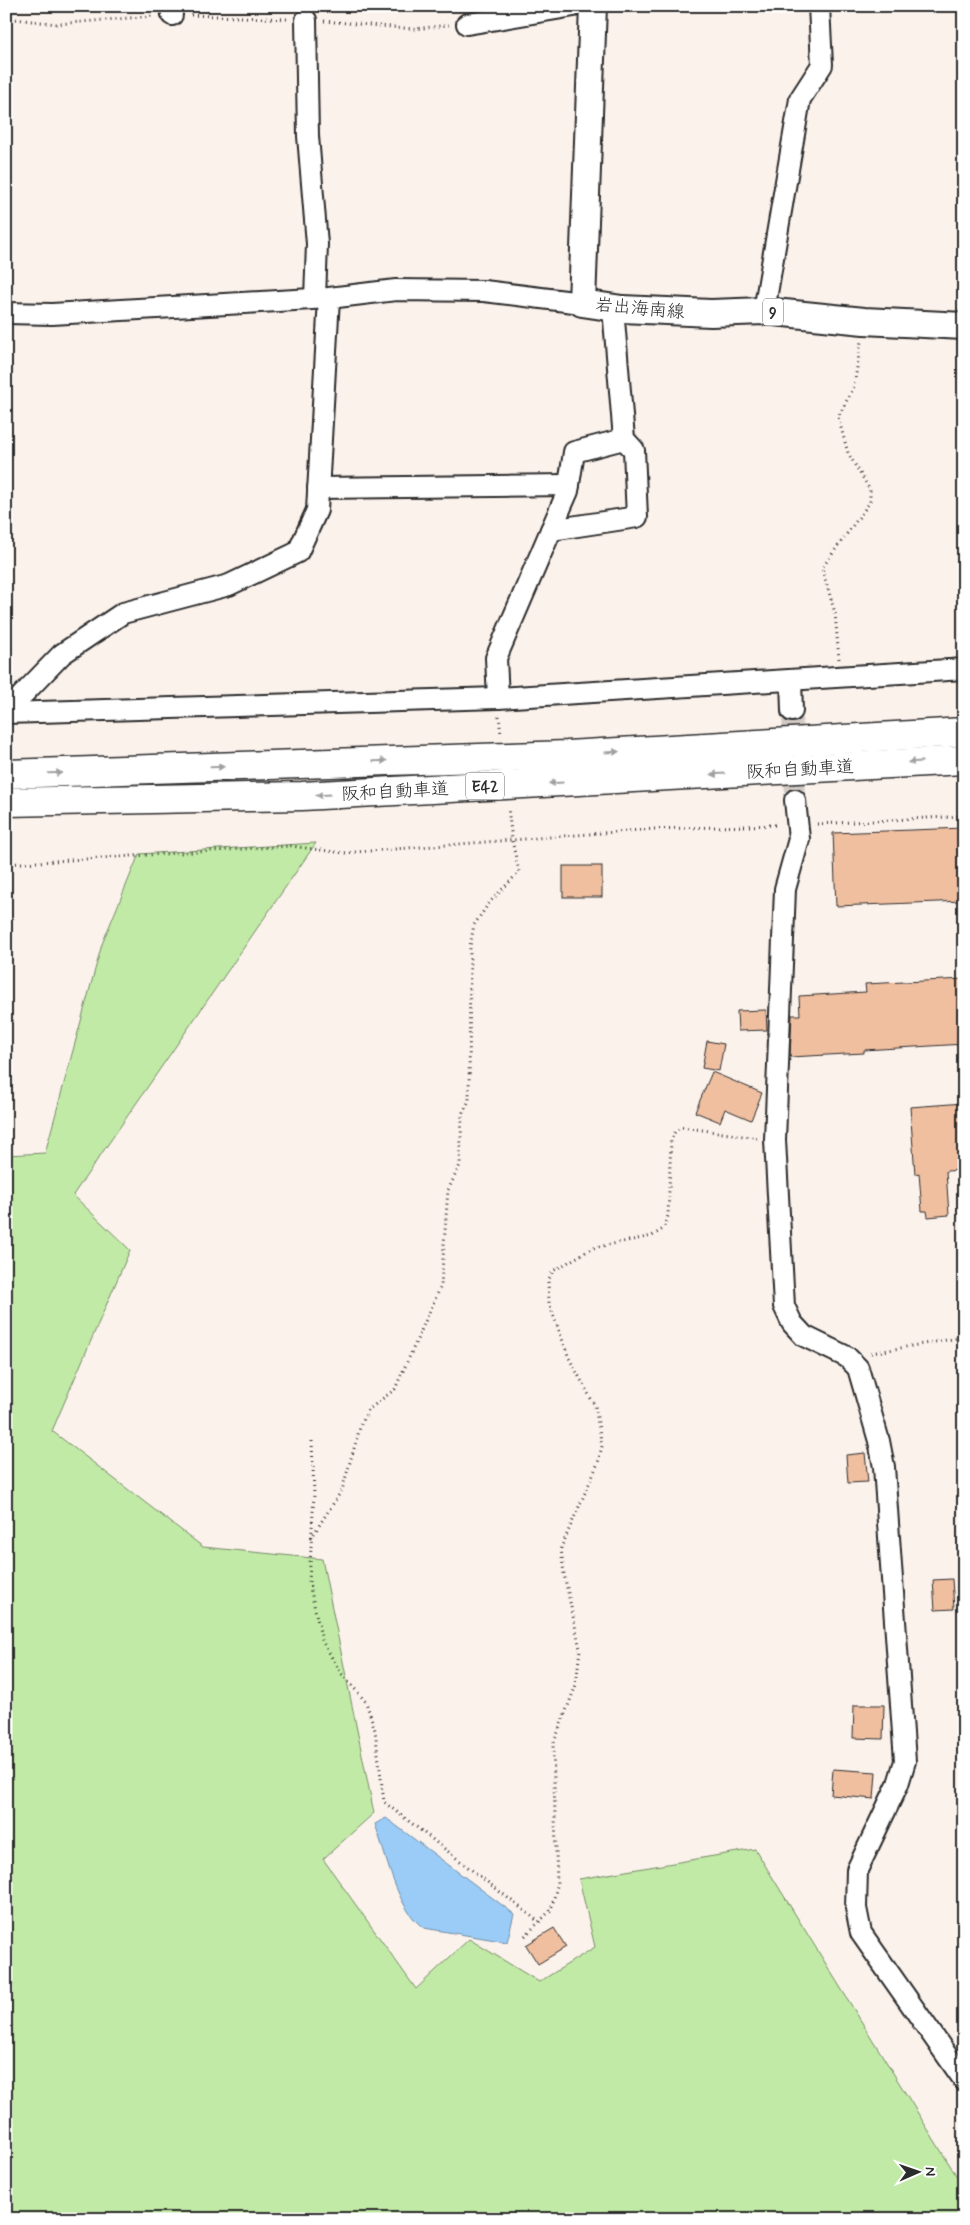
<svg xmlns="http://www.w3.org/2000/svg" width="970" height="2225" viewBox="0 0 970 2225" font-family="Mynerve,'Klee One',sans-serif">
	<rect width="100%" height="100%" fill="#fcf2ec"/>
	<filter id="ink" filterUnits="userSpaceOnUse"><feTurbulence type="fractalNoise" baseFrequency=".02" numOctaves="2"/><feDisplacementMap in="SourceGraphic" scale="10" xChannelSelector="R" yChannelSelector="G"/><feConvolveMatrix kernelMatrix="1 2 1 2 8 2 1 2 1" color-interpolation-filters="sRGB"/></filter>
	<g filter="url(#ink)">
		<path fill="#c1eaa6" stroke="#768a68" d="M 316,843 L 73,1195 L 130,1250 L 52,1431 L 203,1547 L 322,1559 L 374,1813 L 323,1859 L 416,1989 L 469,1939 L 539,1982 L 595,1947 L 579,1879 L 755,1849 L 964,2188 L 964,2219 L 6,2219 L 6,1155 L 45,1153 L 102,944 L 139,854 Z"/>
		<path fill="#9accf7" stroke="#6e8ca5" d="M 386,1818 L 514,1914 L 507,1942 L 424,1928 C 397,1910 386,1855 375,1824 Z"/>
		<g fill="#f0bfa0" stroke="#2b2b2b">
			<path d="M 964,828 L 964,901 L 836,906 L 833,833 Z"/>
			<rect x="563" y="866" width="39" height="31"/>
			<path d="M 964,979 L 964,1044 L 864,1050 L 864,1053 L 790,1057 L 792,1015 L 800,1015 L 799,996 L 866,992 L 865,984 Z"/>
			<path d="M 766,1010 L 767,1030 L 738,1031 L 737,1011 Z"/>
			<path d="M 707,1041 L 724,1044 L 719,1071 L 702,1068 Z"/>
			<path d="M 712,1072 L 762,1093 L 751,1120 L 725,1109 L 720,1122 L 695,1112 Z"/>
			<path d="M 964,1103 L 964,1170 L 946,1171 L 949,1215 L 928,1217 L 927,1211 L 922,1211 L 919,1173 L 915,1174 L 910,1107 Z"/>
			<path d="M 865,1453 L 868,1482 L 848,1483 L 846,1455 Z"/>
			<path d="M 952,1579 L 954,1609 L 935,1610 L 933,1580 Z"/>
			<path d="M 854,1705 L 884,1705 L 883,1739 L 853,1738 Z"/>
			<path d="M 833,1769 L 876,1772 L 874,1799 L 831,1795 Z"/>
			<path d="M 554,1928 L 566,1947 L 538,1964 L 526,1945 Z"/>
		</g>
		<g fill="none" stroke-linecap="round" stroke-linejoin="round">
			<path stroke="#d2cac5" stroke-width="20" stroke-dasharray="20 10" stroke-linecap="butt" d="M 792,711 L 795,800"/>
			<defs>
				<g id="minor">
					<path d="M 171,6 L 172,15"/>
					<path d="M 306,20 L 308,136 L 317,244 L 315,298"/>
					<path d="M 467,24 L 574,6"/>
					<path d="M 764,311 L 800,99 L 822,65 L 819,6"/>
					<path d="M 6,313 L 52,314 L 329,298 L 396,290 L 484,291 L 582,303"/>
					<path d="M 318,488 L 569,485"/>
					<path d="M 551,530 L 568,491 L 574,452 L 624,439"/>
					<path d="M 791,680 L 792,711"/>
					<path d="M 498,698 L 496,658 L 551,530 L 637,517 L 634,450 L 624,439 L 613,308"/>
					<path d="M 6,712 L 62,654 L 123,613 L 229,585 L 298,552 L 317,510 L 329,298"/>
					<path d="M 6,713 L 498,698 L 964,669"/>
					<path d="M 795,800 L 799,839 L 785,889 L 775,1140 L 784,1306 L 792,1323 L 804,1336 L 847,1357 L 858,1368 L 879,1441 L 884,1467 L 905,1761 L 898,1784 L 857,1870 L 856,1908 L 861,1933 L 964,2080"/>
				</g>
				<path id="major" d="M 593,6 L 582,303 L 622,309 L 711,313 L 764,311 L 864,321 L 964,326"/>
				<g id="highway">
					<path d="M 6,774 L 567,755 L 964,732"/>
					<path d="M 6,802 L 302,796 L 964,760"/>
				</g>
			</defs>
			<use href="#minor" stroke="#2b2b2b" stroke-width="24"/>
			<use href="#major" stroke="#2b2b2b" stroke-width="30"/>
			<use href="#highway" stroke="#2b2b2b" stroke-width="31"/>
			<g stroke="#2b2b2b" stroke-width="3" stroke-dasharray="1 4" stroke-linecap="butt">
				<path d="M 191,15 L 287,19"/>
				<path d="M 6,18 L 57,24 L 153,16"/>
				<path d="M 324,21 L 414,29 L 449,25"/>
				<path d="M 839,659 L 835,613 L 822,568 L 870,502 L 870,490 L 848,453 L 838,417 L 854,387 L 861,341"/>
				<path d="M 499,716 L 501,735"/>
				<path d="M 817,824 L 964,816"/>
				<path d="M 6,864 L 291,846 L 343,853 L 654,829 L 778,825"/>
				<path d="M 871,1353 L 964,1337"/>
				<path d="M 312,1441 L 314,1494 L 309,1582 L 322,1641 L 341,1673 L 366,1702 L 375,1730 L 384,1802 L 539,1922"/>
				<path d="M 311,1538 L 342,1490 L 361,1424 L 368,1410 L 395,1389 L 441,1286 L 448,1190 L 460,1165 L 462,1114 L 469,1101 L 470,946 L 474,925 L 489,903 L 519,872 L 512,840 L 508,808"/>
				<path d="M 525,1936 L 551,1910 L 557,1886 L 553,1745 L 576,1685 L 580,1649 L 564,1574 L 561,1548 L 598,1463 L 602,1446 L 595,1406 L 569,1358 L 549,1303 L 548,1281 L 553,1271 L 593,1248 L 652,1236 L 663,1229 L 668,1216 L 671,1140 L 675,1132 L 682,1127 L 757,1138"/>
			</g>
			<use href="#minor" stroke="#fff" stroke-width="20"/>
			<use href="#major" stroke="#fff" stroke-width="26"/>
			<use href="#highway" stroke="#fff" stroke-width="28"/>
		</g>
		<defs><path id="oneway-solid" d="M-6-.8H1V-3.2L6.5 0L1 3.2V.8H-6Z" transform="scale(1.25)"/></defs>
		<g fill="#a0a0a0">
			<use href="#oneway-solid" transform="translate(612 752) rotate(-3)"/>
			<use href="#oneway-solid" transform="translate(380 761) rotate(-2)"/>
			<use href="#oneway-solid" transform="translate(915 762) rotate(177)"/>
			<use href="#oneway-solid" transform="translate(217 767) rotate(-2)"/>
			<use href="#oneway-solid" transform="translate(55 773) rotate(-2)"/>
			<use href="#oneway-solid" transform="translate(718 774) rotate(177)"/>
			<use href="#oneway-solid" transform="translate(556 783) rotate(177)"/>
			<use href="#oneway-solid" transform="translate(323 795) rotate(177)"/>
		</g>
	</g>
	<g text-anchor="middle" stroke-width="4" stroke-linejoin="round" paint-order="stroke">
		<g fill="#fff" stroke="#6b6b6b" stroke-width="1">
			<rect x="763" y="298.5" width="20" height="27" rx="4"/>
			<rect x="466" y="772.5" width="38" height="27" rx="4"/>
		</g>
		<g font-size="16" font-weight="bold" fill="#2b2b2b">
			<text x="773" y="318">9</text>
			<text x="485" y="792">E42</text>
		</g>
		<g font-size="18" fill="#2b2b2b" stroke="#fff">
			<text transform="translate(640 308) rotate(5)" y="6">岩出海南線</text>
			<text transform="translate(800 769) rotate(-3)" y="6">阪和自動車道</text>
			<text transform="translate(395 791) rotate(-3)" y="6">阪和自動車道</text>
		</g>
	</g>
	<rect width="970" height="2225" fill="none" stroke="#fff" stroke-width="25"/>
	<rect x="12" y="12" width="945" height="2200" fill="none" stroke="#2b2b2b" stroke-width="2" filter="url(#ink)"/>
	<g transform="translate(918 2172) rotate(88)" stroke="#ffffff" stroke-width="4" paint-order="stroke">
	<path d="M0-4L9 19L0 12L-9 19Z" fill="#2b2b2b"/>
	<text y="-8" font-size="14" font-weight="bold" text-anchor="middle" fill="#2b2b2b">N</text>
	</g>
</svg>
